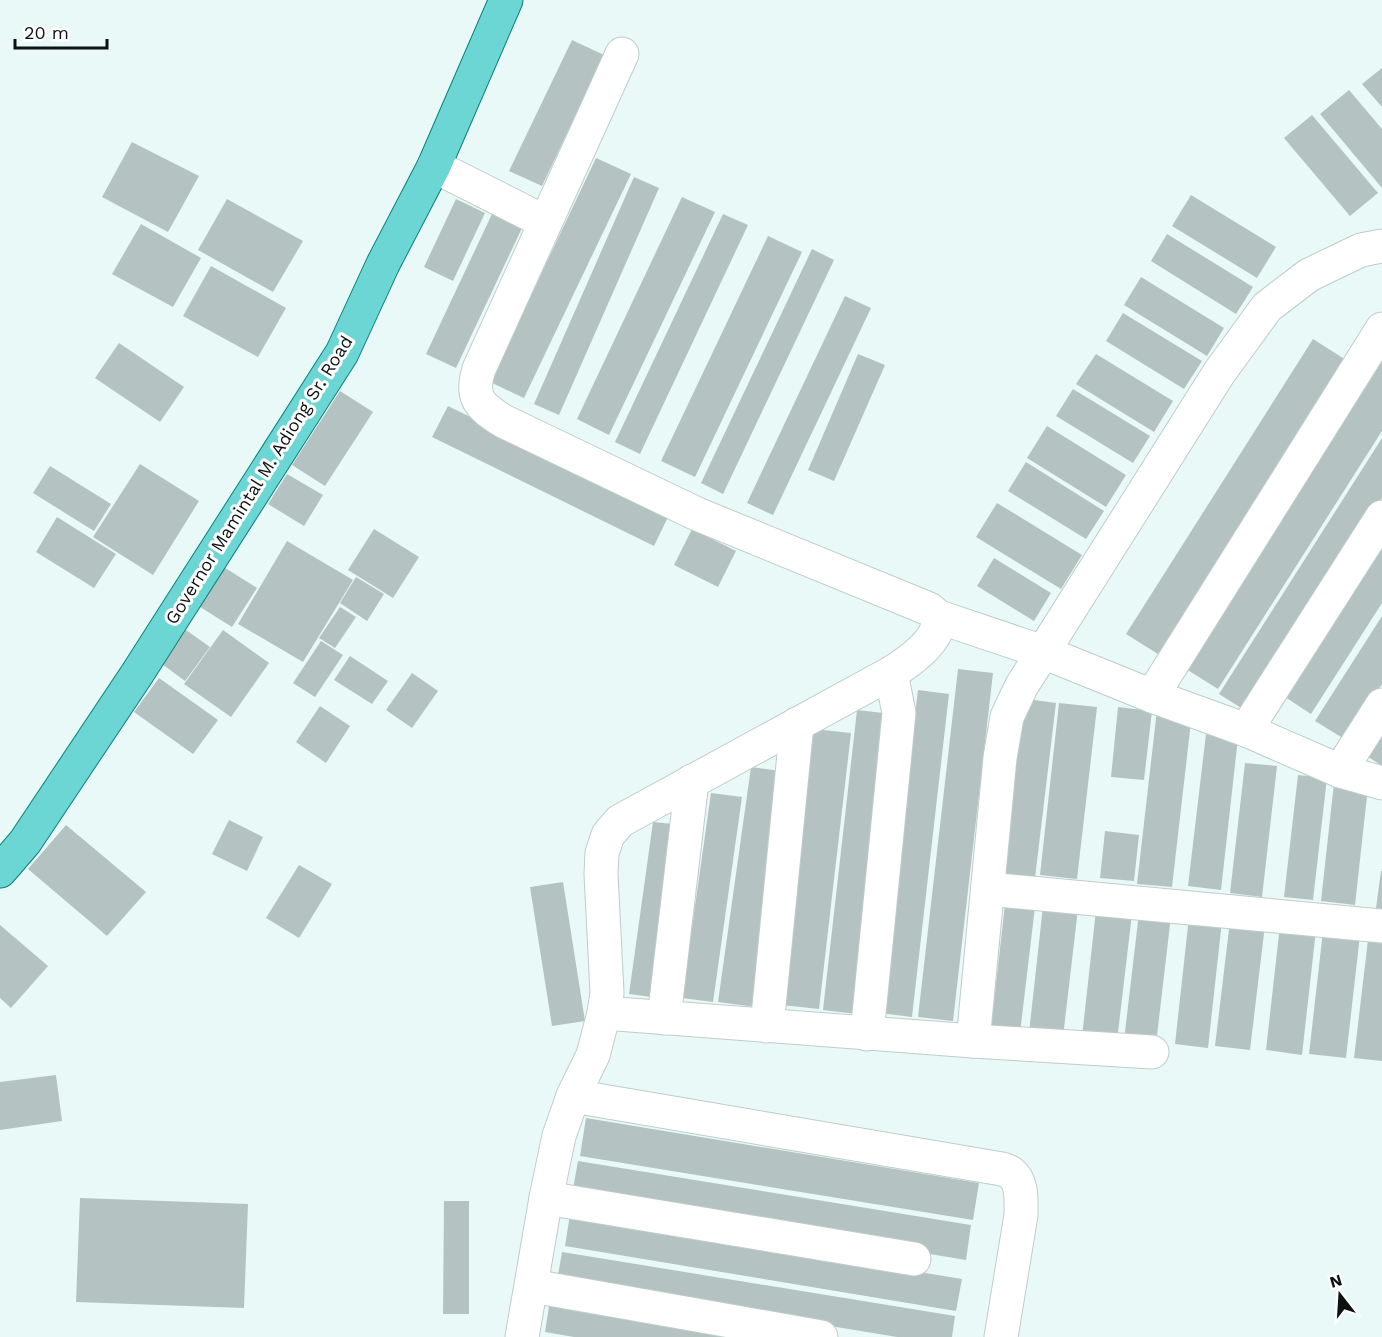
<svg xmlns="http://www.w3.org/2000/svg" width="1382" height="1337" viewBox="0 0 1382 1337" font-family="'Work Sans',sans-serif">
	<rect width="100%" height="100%" fill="#e9f9f8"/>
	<g fill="#b4c3c2">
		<path d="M 572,40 L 604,55 L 542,186 L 509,171 Z"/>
		<path d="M 1382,68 L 1382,107 L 1362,84 Z"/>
		<path d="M 1349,90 L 1382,129 L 1382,188 L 1320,114 Z"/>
		<path d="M 1312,115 L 1378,193 L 1350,216 L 1284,138 Z"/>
		<path d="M 132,142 L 199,176 L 168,232 L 102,197 Z"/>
		<path d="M 596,158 L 631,174 L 524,398 L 490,382 Z"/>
		<path d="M 634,177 L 659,188 L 559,415 L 534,404 Z"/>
		<path d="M 1191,195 L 1276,247 L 1257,278 L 1172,226 Z"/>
		<path d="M 682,197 L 715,212 L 609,435 L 577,419 Z"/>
		<path d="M 227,199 L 303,241 L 273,292 L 198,250 Z"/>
		<path d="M 456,199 L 485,213 L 453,281 L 424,267 Z"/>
		<path d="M 492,214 L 522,228 L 456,368 L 426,354 Z"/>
		<path d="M 723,214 L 748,225 L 640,454 L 615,442 Z"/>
		<path d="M 141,224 L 201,258 L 173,307 L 112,274 Z"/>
		<path d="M 1167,234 L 1253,287 L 1236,314 L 1151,261 Z"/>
		<path d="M 768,236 L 802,252 L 695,477 L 661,461 Z"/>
		<path d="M 812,249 L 834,260 L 723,494 L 701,483 Z"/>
		<path d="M 211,266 L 286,308 L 258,357 L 183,316 Z"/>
		<path d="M 1141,277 L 1224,328 L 1207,356 L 1124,305 Z"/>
		<path d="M 845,296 L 871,308 L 773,515 L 747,503 Z"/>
		<path d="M 1123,313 L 1202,361 L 1184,389 L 1106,341 Z"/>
		<path d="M 1313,339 L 1346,360 L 1158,654 L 1126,634 Z"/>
		<path d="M 119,343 L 184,387 L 160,422 L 95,378 Z"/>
		<path d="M 858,354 L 885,365 L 834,481 L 808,470 Z"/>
		<path d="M 1096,354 L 1173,401 L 1154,432 L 1076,384 Z"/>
		<path d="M 1382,361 L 1382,431 L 1218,689 L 1186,669 Z"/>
		<path d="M 1073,389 L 1150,436 L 1133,463 L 1056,416 Z"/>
		<path d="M 340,391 L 373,412 L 325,486 L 292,465 Z"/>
		<path d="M 448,406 L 669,515 L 654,546 L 432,437 Z"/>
		<path d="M 1047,426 L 1126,475 L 1106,507 L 1027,458 Z"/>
		<path d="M 1382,438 L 1382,498 L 1246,711 L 1219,694 Z"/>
		<path d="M 1026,462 L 1104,511 L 1086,539 L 1008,491 Z"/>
		<path d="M 140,464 L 199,501 L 153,575 L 93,537 Z"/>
		<path d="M 50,466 L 111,504 L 94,531 L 33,493 Z"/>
		<path d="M 287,474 L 323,495 L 304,526 L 268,504 Z"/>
		<path d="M 997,503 L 1082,555 L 1061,589 L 976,537 Z"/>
		<path d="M 57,517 L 116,554 L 94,588 L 36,552 Z"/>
		<path d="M 374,529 L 419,557 L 393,598 L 348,570 Z"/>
		<path d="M 692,529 L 736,551 L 718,587 L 674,565 Z"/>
		<path d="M 1382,538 L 1382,603 L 1311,714 L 1282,695 Z"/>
		<path d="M 287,541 L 353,580 L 303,662 L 238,624 Z"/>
		<path d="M 994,558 L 1051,593 L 1034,621 L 977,586 Z"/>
		<path d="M 222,566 L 257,588 L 232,627 L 197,605 Z"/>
		<path d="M 356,577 L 384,594 L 367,621 L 340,603 Z"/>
		<path d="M 340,607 L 356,617 L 335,648 L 319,638 Z"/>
		<path d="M 1382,616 L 1382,684 L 1346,740 L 1315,721 Z"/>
		<path d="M 186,630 L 210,647 L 185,681 L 162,664 Z"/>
		<path d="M 223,630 L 269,663 L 231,717 L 184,684 Z"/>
		<path d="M 321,641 L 343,655 L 315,697 L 293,683 Z"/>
		<path d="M 350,656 L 388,681 L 372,704 L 334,680 Z"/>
		<path d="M 958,669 L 993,673 L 953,1021 L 918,1017 Z"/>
		<path d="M 412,673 L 438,691 L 412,728 L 386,710 Z"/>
		<path d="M 159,678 L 218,720 L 193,754 L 134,712 Z"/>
		<path d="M 918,690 L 949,694 L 912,1017 L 880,1013 Z"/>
		<path d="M 1019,698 L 1056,703 L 1035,878 L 999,875 Z"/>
		<path d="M 1059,703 L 1097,707 L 1077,879 L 1040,875 Z"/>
		<path d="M 320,706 L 350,726 L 326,763 L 296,742 Z"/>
		<path d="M 1118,707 L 1152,711 L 1144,780 L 1111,777 Z"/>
		<path d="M 857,710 L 892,714 L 857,1014 L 823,1010 Z"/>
		<path d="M 1157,710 L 1192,713 L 1172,887 L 1137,884 Z"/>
		<path d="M 1382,712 L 1382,766 L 1358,750 Z"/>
		<path d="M 814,729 L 851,733 L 819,1009 L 782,1005 Z"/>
		<path d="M 1206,734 L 1238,738 L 1221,890 L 1188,886 Z"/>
		<path d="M 1245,763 L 1277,766 L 1262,897 L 1230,893 Z"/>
		<path d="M 751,767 L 788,772 L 755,1007 L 718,1002 Z"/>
		<path d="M 1298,775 L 1327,778 L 1313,900 L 1284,897 Z"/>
		<path d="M 1334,783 L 1368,787 L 1355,905 L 1321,901 Z"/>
		<path d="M 711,793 L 742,797 L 713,1002 L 682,998 Z"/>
		<path d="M 229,820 L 263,837 L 247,871 L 212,854 Z"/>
		<path d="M 653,822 L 684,825 L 659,998 L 629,994 Z"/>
		<path d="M 66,825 L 146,892 L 107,936 L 28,869 Z"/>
		<path d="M 1105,831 L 1139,835 L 1134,881 L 1100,878 Z"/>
		<path d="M 299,865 L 332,884 L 299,938 L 266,918 Z"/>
		<path d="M 1381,871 L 1382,871 L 1382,909 L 1376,908 Z"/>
		<path d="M 563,882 L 585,1021 L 552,1026 L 530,887 Z"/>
		<path d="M 1005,904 L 1035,907 L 1020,1033 L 991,1029 Z"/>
		<path d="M 1043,906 L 1078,909 L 1063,1037 L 1029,1033 Z"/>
		<path d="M 1096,910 L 1132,914 L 1117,1041 L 1082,1037 Z"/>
		<path d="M 1139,913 L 1171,916 L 1156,1044 L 1124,1040 Z"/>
		<path d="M 1189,917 L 1222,921 L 1208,1048 L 1175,1044 Z"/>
		<path d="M 1230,921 L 1265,925 L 1250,1050 L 1215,1046 Z"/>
		<path d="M 0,925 L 48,966 L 11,1008 L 0,998 Z"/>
		<path d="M 1280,925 L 1316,930 L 1302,1055 L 1266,1050 Z"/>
		<path d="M 1323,931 L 1360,935 L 1346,1058 L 1309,1054 Z"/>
		<path d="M 1368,940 L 1382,941 L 1382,1061 L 1354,1058 Z"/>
		<path d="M 56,1075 L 62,1121 L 0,1130 L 0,1082 Z"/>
		<path d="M 586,1118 L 979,1183 L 973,1220 L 580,1156 Z"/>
		<path d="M 578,1161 L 971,1225 L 966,1260 L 572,1195 Z"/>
		<path d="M 80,1198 L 248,1204 L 244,1308 L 76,1302 Z"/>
		<path d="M 444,1201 L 469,1201 L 469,1314 L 443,1314 Z"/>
		<path d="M 570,1214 L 962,1279 L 956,1311 L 565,1246 Z"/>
		<path d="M 562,1252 L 955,1316 L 952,1337 L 897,1337 L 557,1281 Z"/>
		<path d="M 550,1300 L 770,1337 L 574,1337 L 545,1332 Z"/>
	</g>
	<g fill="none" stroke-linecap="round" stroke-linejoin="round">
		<defs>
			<g id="minor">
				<path d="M 434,166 L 545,222"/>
				<path d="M 936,616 L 1043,652 L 1152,696 L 1246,730 L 1340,771 L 1382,783"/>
				<path d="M 1152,696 L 1382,329"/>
				<path d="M 1246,730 L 1382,517"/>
				<path d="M 1340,771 L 1382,705"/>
				<path d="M 988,889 L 1382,926"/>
				<path d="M 604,1013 L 973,1041 L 1152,1052"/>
				<path d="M 664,1018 L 692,781"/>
				<path d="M 767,1026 L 797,724"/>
				<path d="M 867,1034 L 899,713 L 891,673"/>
				<path d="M 973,1041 L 1000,758 L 1007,717 L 1021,687 L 1219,373 L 1267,307 L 1309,275 L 1361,250 L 1382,246"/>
				<path d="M 573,1096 L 1002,1169 C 1005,1170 1009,1171 1011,1173 C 1023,1182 1021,1202 1021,1215 L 1001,1337"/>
				<path d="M 546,1198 L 914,1259"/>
				<path d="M 532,1286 L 821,1337"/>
				<path d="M 522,1337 L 546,1198 L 559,1136 L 573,1096 L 593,1055 L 604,1013 L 607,993 L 601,874 L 602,853 L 608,835 L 620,821 L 891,673 C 906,664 946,637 936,616 C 935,613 931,611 929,609 L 697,514 L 503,421 C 479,406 470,397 479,369 L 622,54"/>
			</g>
			<path id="major" d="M 0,871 L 25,842 L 137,674 L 342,353 L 383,264 L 434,166 L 506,0"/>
		</defs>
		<use href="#minor" stroke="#bdcdcc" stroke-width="35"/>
		<use href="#major" stroke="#0a807c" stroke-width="35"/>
		<use href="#minor" stroke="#fff" stroke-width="33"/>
		<use href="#major" stroke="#6bd6d3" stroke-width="33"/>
	</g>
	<g text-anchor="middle" stroke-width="6" stroke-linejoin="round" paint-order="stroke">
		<g font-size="18" fill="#0c1211" stroke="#fff">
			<text transform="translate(259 480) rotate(-58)" y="6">Governor Mamintal M. Adiong Sr. Road</text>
		</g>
	</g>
	<g transform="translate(1340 1295) rotate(343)" stroke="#ffffff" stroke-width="4.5" paint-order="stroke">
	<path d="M0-4.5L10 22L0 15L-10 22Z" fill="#0c1211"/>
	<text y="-9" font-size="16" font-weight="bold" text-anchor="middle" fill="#0c1211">N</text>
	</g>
	<path d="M15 39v9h92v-9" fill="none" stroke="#0c1211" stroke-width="3"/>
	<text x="24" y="39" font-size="18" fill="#0c1211" stroke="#ffffff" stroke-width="4.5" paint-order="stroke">20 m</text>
</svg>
